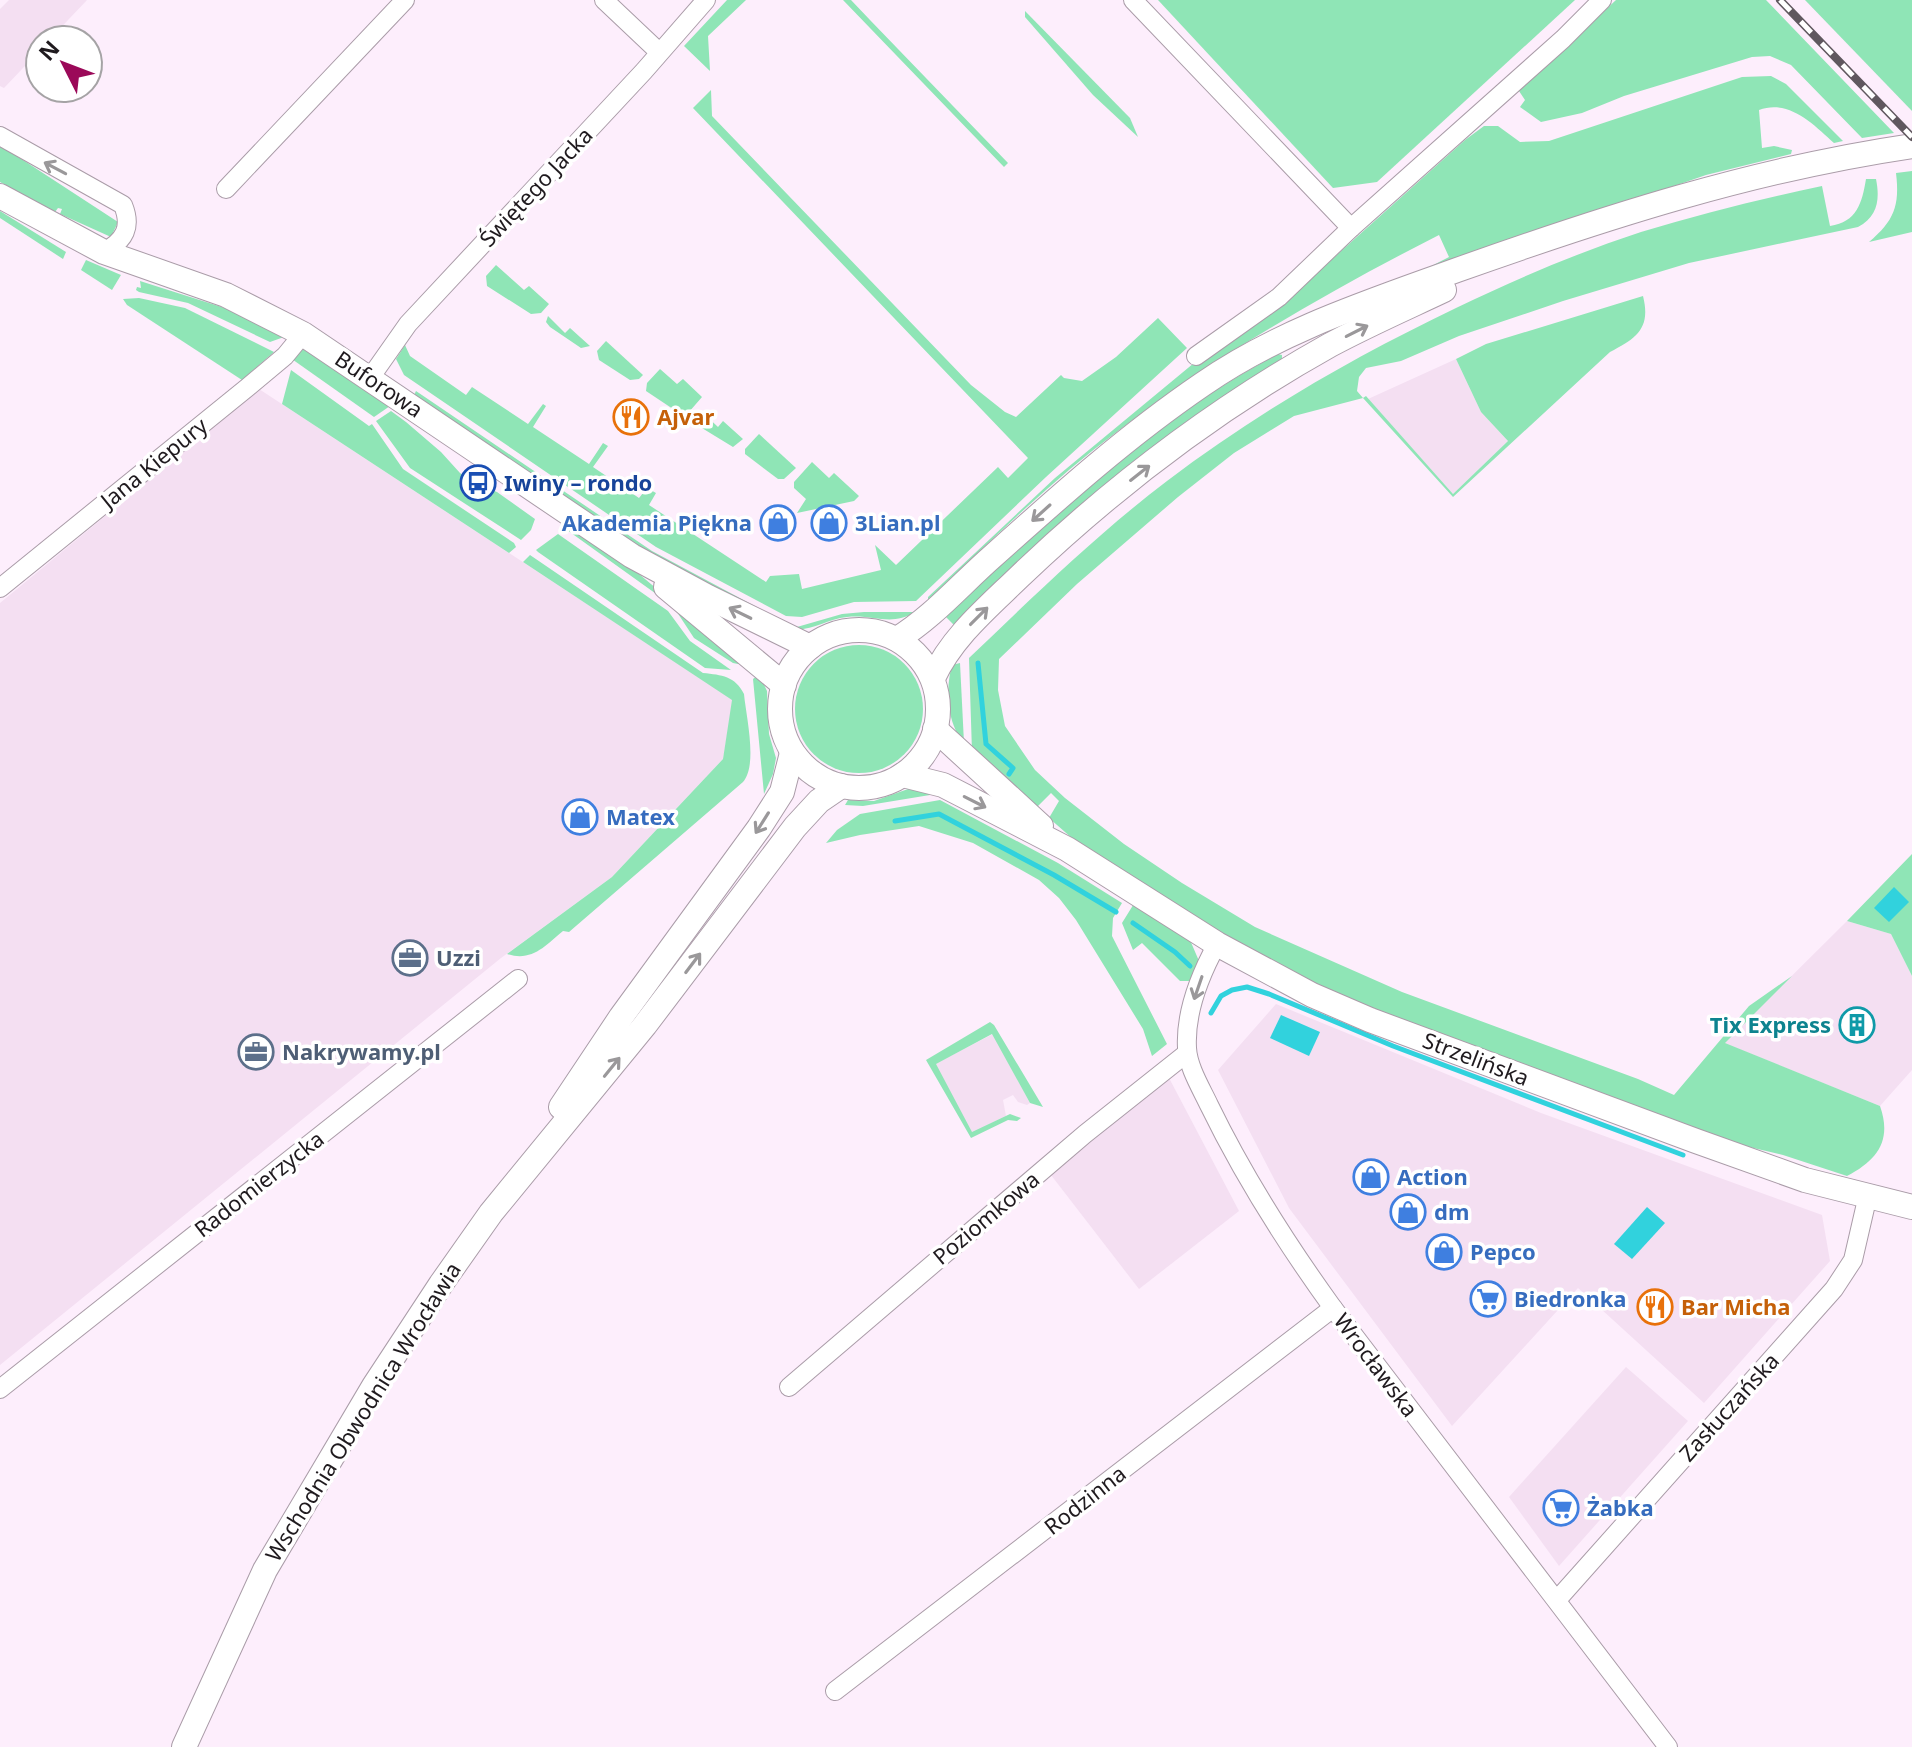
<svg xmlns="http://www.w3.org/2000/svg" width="1912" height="1747" viewBox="0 0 1912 1747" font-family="'Noto Sans',sans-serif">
	<rect width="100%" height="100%" fill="#fdeefc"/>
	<g fill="#f4dff2">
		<path d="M 9,0 L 87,0 L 49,40 L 40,40 L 40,50 L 4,88 L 0,86 L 0,9 Z"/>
		<path d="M 1456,359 L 1481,412 L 1508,441 L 1453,494 L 1368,399 Z"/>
		<path d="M 259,389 L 733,700 L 723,759 L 612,877 L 501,958 L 0,1365 L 0,603 Z"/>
		<path d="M 1847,921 L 1891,934 L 1912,976 L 1912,1070 L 1880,1106 L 1724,1043 Z"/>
		<path d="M 1276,1004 L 1541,1113 L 1822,1215 L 1830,1261 L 1704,1403 L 1578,1288 L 1452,1426 L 1289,1208 L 1218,1070 Z"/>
		<path d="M 993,1034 L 1030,1103 L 1027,1105 L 1018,1102 L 1013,1095 L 1003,1100 L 1006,1116 L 972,1133 L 935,1064 Z"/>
		<path d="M 1168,1076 L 1239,1211 L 1139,1289 L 1051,1175 Z"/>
		<path d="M 1626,1367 L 1688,1421 L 1559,1566 L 1509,1497 Z"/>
	</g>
	<g fill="#8fe5b6">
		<path d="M 727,0 L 746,0 L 708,36 L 710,71 L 684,46 Z"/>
		<path d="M 843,0 L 851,0 L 870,20 L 1008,163 L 1004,167 Z"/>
		<path d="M 1158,0 L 1575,0 L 1377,182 L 1333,188 Z"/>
		<path d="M 1616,0 L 1766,0 L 1894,133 L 1862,138 L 1791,65 L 1770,56 L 1752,57 L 1624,96 L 1582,113 L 1541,122 L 1520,107 L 1525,100 L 1519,91 Z"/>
		<path d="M 1805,0 L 1912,0 L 1912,111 Z"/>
		<path d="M 1025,11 L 1130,118 L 1138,137 L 1093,95 L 1025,17 Z"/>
		<path d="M 1771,76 L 1786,84 L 1843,141 L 1834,143 C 1813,124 1789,99 1759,110 L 1762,148 L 1774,146 L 1792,150 L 1791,154 L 1706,175 L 1408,278 L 1449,257 L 1439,235 C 1327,292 1218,355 1118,431 C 1050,482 989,542 928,601 L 928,597 L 1055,478 L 1194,363 L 1282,304 L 1465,140 L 1484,126 L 1498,126 L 1520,142 L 1549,141 L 1742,77 Z"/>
		<path d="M 711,90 L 712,116 L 971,385 L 1005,412 L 1016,417 L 1061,375 L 1064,378 L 1082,381 L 1116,357 L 1158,318 L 1187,348 L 1046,477 L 916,601 L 854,602 L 802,617 L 786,616 L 656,547 L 404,375 L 396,359 L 405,345 L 410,356 L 466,395 L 472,387 L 528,424 L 543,404 L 546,406 L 533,427 L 589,464 L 603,443 L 608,446 L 593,467 L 639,498 L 647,488 L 656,493 L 649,505 L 766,582 L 770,576 L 799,574 L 802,589 L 881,570 L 875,545 L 896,565 L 998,467 L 1008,478 L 1028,458 L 693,108 Z"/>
		<path d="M 0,145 L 118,222 L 111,237 L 60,214 L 62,209 L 58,208 L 55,212 L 0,182 Z"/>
		<path d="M 1912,171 L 1912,232 L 1869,242 C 1894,221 1900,206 1896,173 Z"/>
		<path d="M 1866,179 L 1876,179 C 1880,199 1878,216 1858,227 L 1689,263 L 1563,301 L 1459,336 L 1401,361 L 1366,368 L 1359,377 L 1357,391 L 1363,398 L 1366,396 L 1453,494 L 1508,441 L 1481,412 L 1456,359 L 1486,344 L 1643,296 C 1651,328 1637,338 1610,352 L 1453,497 L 1363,398 L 1294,416 L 1234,453 L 1178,497 L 1077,584 L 999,659 L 998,690 L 1005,726 L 1035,770 L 1065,798 L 1124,844 L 1182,883 L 1255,927 L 1402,992 L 1638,1079 L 1674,1095 L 1749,1006 L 1792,976 L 1725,1043 L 1880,1106 C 1892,1140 1878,1160 1847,1176 L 1783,1155 L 1698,1135 L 1303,983 L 1089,853 L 1049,818 L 1059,801 L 1051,793 L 1036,808 L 972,752 L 969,658 C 1033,597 1096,535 1167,481 C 1258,412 1354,357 1456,308 C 1516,279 1577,253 1641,232 C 1700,214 1761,199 1822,186 L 1830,226 C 1857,222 1862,203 1866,179 Z"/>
		<path d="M 0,211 L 66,252 L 63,259 L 0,218 Z"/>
		<path d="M 86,260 L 121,275 L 112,290 L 81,270 Z"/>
		<path d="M 496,265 L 524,290 L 529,286 L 549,304 L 541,313 L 531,314 L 487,286 L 486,276 Z"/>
		<path d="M 140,281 L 231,310 L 284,337 L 270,342 L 188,303 L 139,292 L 136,290 L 137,287 L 141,288 Z"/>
		<path d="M 139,298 L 185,308 L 274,352 L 242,380 L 127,305 L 123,299 Z"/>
		<path d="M 548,316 L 565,333 L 570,328 L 590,346 L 581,348 L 550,327 L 546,322 Z"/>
		<path d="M 606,341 L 643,375 L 639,379 L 630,380 L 599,360 L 597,351 Z"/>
		<path d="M 299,345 L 390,406 L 374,417 L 289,357 Z"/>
		<path d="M 1278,354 L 1282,355 L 1282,360 L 1037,546 L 954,625 L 945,616 C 1048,519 1152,420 1278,354 Z"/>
		<path d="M 660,369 L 677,384 L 683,379 L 702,397 L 689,412 L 679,413 L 646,391 L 647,383 Z"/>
		<path d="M 291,370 L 369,426 L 372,424 L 403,469 L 514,543 L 516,547 L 509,553 L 282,404 Z"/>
		<path d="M 416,391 L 652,551 L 764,611 L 676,571 L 414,395 Z"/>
		<path d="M 391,411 L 406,422 L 441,452 L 460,473 L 473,483 L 497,492 L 535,519 L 531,530 L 521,540 L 410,468 L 376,421 Z"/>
		<path d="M 701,411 L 718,427 L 723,421 L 743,439 L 733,447 L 697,425 L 695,417 Z"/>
		<path d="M 759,434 L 796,468 L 784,479 L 778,479 L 745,454 L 745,449 Z"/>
		<path d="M 812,462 L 829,478 L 834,473 L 859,496 L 854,501 L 797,513 L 806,499 L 794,488 L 794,482 Z"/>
		<path d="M 567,522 L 639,574 L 743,661 L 738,664 L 733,663 L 694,638 L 673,606 L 560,525 Z"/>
		<path d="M 558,534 L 668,611 L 690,641 L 731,670 L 705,668 L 538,552 L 536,550 Z"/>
		<path d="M 530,555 L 703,673 C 722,675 735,676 744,694 C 746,716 758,765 743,782 L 569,932 L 563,931 C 545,946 532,962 507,954 L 612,877 L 723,759 L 732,700 L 523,562 Z"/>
		<path d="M 864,612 L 916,612 C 890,627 874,614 847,617 C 826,619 812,632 790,629 L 842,614 Z"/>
		<circle cx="859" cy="709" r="64"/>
		<path d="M 960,663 L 964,743 C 947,724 945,690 952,665 Z"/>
		<path d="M 759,674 L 767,691 L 769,734 L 776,758 L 773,774 L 764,794 L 753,679 Z"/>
		<path d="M 911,788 L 934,790 L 930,795 L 863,806 L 845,805 L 848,800 L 874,801 Z"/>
		<path d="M 940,800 L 1058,863 L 1122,903 L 1113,918 L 1112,936 L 1167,1044 L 1152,1056 L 1143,1029 L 1076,920 L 1059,898 L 1039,880 L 973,843 L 919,826 L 860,835 L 826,843 L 837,830 L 860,814 Z"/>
		<path d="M 1912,854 L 1912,976 L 1891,934 L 1847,921 Z"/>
		<path d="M 1135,902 L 1190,940 L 1199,961 L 1191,981 L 1180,981 L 1142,943 L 1133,950 L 1122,923 Z"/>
		<path d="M 990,1022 L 994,1025 L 1043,1107 L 1030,1103 L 992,1034 L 936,1064 L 972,1132 L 1010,1114 L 1021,1118 L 1017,1121 L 1008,1120 L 971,1138 L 926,1060 Z"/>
	</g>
	<g fill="#31d2dd">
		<path d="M 1894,887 L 1909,902 L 1889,922 L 1874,908 Z"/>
		<path d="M 1281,1015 L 1320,1032 L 1309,1056 L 1270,1038 Z"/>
		<path d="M 1647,1207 L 1665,1223 L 1632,1259 L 1614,1244 Z"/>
	</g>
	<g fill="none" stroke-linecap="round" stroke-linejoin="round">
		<g stroke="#31d2dd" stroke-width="5">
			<path d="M 978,663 L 986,744 L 1013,768 L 1009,774"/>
			<path d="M 895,821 L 939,814 L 1054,875 L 1116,912"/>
			<path d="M 1133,923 L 1175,952 L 1190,966"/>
			<path d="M 1211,1013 L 1221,996 L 1232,990 L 1247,987 L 1269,994 L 1393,1046 L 1683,1155"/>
		</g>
		<defs>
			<g id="street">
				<path d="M 604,0 L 659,52"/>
				<path d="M 1133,0 L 1351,228"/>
				<path d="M 0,136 L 123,205 C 132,227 125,240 104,252"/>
				<path d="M 226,189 L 405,0"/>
				<path d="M 1196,356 L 1279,297 L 1351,228 L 1563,39 L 1602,0"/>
				<path d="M 370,378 L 408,324 L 644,71 L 706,0"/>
				<path d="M 0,588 L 248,387 L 285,356 L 303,334"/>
				<path d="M 1217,944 C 1200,975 1185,1012 1187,1048 C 1188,1067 1201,1088 1209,1105 C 1244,1177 1286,1243 1333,1308 L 1668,1747"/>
				<path d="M 789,1387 L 1085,1134 L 1187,1053"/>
				<path d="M 0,1389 L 518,979"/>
				<path d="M 1557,1600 L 1834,1289 L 1853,1260 L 1868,1195"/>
				<path d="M 835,1691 L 1333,1308"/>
			</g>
			<g id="secondary">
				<path d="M 0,196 L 104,252 L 226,295 L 303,334 L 632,556 L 708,597 L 810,647"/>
				<path d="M 666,587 L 784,685"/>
				<circle cx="859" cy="709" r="79"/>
				<path d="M 897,639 C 933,617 961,584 993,556 C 1061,495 1128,435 1203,384 C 1281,330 1369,302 1457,270 C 1606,217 1755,169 1912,146"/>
				<path d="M 933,678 C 952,637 987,608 1019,577 C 1112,488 1217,408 1330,345 C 1367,325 1406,308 1444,290"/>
				<path d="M 935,729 L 1041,826"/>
				<path d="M 903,775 L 943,785 L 1067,849 L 1217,944 L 1312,995 L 1370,1020 L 1696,1141 L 1805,1180 L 1912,1207"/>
				<path d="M 561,1107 L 621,1017 L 759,828 L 782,792 L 792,753"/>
				<path d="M 184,1747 L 265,1570 L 374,1386 L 441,1284 L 491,1213 L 645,1025 L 795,827 L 819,801 L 841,786"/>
			</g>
		</defs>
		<use href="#street" stroke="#aa9ca8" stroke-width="20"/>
		<use href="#secondary" stroke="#aa9ca8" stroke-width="26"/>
		<use href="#street" stroke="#fff" stroke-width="18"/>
		<use href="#secondary" stroke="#fff" stroke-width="24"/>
		<defs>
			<path id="rail" d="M 1780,0 L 1912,137"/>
		</defs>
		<use href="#rail" stroke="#60585f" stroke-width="8"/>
		<use href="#rail" stroke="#fff" stroke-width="5" stroke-dasharray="15" stroke-linecap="butt"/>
	</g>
	<defs><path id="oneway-shaft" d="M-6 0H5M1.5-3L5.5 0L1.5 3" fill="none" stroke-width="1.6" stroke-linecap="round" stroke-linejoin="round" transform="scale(2)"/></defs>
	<g stroke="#9a989a">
		<use href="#oneway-shaft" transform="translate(55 168) rotate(-152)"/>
		<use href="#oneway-shaft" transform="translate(1357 331) rotate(-27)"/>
		<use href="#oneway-shaft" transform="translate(1140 473) rotate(-38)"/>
		<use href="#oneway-shaft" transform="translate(1041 513) rotate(138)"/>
		<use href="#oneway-shaft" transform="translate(740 613) rotate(-154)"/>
		<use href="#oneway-shaft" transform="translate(979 616) rotate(-45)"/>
		<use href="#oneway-shaft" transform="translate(975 802) rotate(27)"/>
		<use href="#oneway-shaft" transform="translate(762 823) rotate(122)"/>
		<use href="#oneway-shaft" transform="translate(693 963) rotate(-53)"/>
		<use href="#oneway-shaft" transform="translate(1198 988) rotate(109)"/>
		<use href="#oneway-shaft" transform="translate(612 1067) rotate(-51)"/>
	</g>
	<defs>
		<symbol id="restaurant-ring" viewBox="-11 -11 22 22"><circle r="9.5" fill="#fff" stroke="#e8710a" stroke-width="1.5"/><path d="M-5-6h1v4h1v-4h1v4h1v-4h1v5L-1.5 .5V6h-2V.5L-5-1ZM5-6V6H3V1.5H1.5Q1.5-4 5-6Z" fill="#e8710a"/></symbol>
		<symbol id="bus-ring" viewBox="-11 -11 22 22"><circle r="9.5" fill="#fff" stroke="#1a4fb4" stroke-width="1.5"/><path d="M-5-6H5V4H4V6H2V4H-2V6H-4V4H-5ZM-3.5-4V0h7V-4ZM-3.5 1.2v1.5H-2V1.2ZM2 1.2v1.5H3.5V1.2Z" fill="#1a4fb4"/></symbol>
		<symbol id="shop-ring" viewBox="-11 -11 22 22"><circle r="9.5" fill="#fff" stroke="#3f7fe0" stroke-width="1.5"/><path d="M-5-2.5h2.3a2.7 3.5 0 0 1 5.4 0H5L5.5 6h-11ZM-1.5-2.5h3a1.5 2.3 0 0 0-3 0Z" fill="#3f7fe0"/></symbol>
		<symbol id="office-ring" viewBox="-11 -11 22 22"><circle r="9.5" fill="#fff" stroke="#5c6f8a" stroke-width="1.5"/><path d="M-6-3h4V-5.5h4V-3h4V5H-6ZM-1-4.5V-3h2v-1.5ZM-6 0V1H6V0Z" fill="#5c6f8a"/></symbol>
		<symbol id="building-ring" viewBox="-11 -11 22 22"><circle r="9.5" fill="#fff" stroke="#0f9aa8" stroke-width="1.5"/><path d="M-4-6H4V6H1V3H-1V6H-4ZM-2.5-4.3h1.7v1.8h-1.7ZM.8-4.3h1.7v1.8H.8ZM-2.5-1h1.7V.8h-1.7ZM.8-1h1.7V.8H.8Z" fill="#0f9aa8"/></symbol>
		<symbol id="supermarket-ring" viewBox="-11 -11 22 22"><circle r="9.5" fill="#fff" stroke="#3f7fe0" stroke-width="1.5"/><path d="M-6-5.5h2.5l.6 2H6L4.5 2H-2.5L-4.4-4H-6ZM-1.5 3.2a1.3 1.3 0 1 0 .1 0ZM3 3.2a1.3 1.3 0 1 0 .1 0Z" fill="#3f7fe0"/></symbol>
	</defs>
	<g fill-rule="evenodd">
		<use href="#restaurant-ring" x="611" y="397" width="40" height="40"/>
		<use href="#bus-ring" x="458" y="463" width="40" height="40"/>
		<use href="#shop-ring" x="758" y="503" width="40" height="40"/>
		<use href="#shop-ring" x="809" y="503" width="40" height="40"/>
		<use href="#shop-ring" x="560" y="797" width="40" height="40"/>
		<use href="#office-ring" x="390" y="938" width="40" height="40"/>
		<use href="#building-ring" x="1837" y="1005" width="40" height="40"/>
		<use href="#office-ring" x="236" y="1032" width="40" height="40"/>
		<use href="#shop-ring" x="1351" y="1157" width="40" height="40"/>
		<use href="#shop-ring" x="1388" y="1192" width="40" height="40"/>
		<use href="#shop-ring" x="1424" y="1232" width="40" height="40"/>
		<use href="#supermarket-ring" x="1468" y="1279" width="40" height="40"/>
		<use href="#restaurant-ring" x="1635" y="1287" width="40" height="40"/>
		<use href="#supermarket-ring" x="1541" y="1488" width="40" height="40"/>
	</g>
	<g text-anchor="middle" stroke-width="7" stroke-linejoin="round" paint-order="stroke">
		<g font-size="22" fill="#1f1a1e" stroke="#fff">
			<text transform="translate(536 187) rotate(-47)" y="8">Świętego Jacka</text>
			<text transform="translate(379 384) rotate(34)" y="8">Buforowa</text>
			<text transform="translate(154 463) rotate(-39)" y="8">Jana Kiepury</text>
			<text transform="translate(1476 1059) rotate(21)" y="8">Strzelińska</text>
			<text transform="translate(259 1184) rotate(-38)" y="8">Radomierzycka</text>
			<text transform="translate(986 1218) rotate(-40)" y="8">Poziomkowa</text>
			<text transform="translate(1376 1365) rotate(53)" y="8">Wrocławska</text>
			<text transform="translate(1729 1407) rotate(-48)" y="8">Zasłuczańska</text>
			<text transform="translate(363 1412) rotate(-58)" y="8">Wschodnia Obwodnica Wrocławia</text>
			<text transform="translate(1085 1500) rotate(-38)" y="8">Rodzinna</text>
		</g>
		<g font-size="22" font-weight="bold" fill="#c56008" stroke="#fff" text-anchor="start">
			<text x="657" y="425">Ajvar</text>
			<text x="1681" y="1315">Bar Micha</text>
		</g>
		<g font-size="22" font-weight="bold" fill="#164399" stroke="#fff" text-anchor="start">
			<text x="504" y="491">Iwiny – rondo</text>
		</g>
		<g font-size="22" font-weight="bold" fill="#366cbe" stroke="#fff" text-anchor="start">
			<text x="752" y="531" text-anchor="end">Akademia Piękna</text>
			<text x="855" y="531">3Lian.pl</text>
			<text x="606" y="825">Matex</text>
			<text x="1397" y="1185">Action</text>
			<text x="1434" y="1220">dm</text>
			<text x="1470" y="1260">Pepco</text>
			<text x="1514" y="1307">Biedronka</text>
			<text x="1587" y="1516">Żabka</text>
		</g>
		<g font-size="22" font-weight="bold" fill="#4e5e75" stroke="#fff" text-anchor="start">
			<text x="436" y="966">Uzzi</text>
			<text x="282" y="1060">Nakrywamy.pl</text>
		</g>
		<g font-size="22" font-weight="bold" fill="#0d838f" stroke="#fff" text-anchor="end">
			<text x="1831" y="1033">Tix Express</text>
		</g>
	</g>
	<g transform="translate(64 64) rotate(312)"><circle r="38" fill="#ffffff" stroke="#a5a3a5" stroke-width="2"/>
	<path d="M0-6L14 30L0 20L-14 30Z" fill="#9b0959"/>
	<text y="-12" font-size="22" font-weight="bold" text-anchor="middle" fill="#1f1a1e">N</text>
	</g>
</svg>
